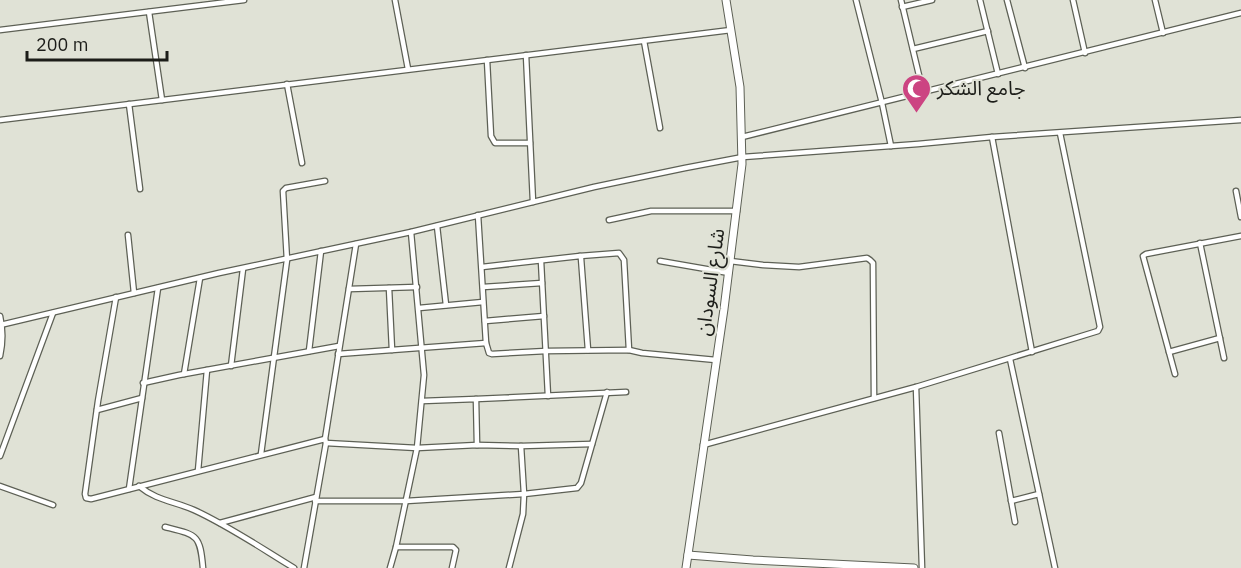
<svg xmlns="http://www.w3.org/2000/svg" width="1241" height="568" viewBox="0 0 1241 568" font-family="'IBM Plex Sans','Noto Sans Arabic',sans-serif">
	<rect width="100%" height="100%" fill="#e0e2d6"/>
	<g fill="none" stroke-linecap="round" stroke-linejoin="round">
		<defs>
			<g id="minor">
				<path d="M 395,0 L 408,69"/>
				<path d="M 856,0 L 882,103 L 891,146"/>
				<path d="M 901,0 L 923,92"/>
				<path d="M 980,0 L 998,74"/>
				<path d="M 1007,0 L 1025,68"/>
				<path d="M 1073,0 L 1085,53"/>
				<path d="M 1155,0 L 1163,33"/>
				<path d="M 902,7 L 932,0"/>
				<path d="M 149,12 L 162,100"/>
				<path d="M 0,30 L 244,0"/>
				<path d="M 644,41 L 660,128"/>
				<path d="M 913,49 L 988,31"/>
				<path d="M 526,55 L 533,202"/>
				<path d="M 487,60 L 491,136 L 495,143 L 530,143"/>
				<path d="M 287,84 L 302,163"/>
				<path d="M 129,104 L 140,189"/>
				<path d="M 0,120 L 731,30"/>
				<path d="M 742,137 L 1241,13"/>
				<path d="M 992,137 L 1032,352"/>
				<path d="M 1236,191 L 1241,217"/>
				<path d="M 478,215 L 486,343 L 489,353 L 492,354 L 546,351 L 629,350 L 642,353 L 716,360"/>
				<path d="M 609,220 L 651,211 L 737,211"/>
				<path d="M 437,226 L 446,305"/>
				<path d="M 128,235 L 134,293"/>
				<path d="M 1200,243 L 1224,358"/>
				<path d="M 580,256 L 619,253 L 624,260 L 629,350"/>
				<path d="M 541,261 L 548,396"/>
				<path d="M 660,261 L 729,273"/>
				<path d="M 730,261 L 763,265 L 799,267 L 867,258 L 870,260 L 873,263 L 874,398"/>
				<path d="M 482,267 L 580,256 L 581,258 L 588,350"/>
				<path d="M 483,287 L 542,283"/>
				<path d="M 389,288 L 392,350"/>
				<path d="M 349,289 L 417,287"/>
				<path d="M 116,297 L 98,401 L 85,494 L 86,498 L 91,499 L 325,439"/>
				<path d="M 419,308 L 483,302"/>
				<path d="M 0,316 C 3,329 3,342 0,356"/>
				<path d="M 485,321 L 544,316"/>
				<path d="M 0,325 L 219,273 L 411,232 L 594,187 L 685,168 L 743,157 L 918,144 L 992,137 L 1241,120"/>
				<path d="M 309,351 L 321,251"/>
				<path d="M 1169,352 L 1220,338"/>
				<path d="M 338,354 L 486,343"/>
				<path d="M 1010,359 L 1055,568"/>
				<path d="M 231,366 L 243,269"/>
				<path d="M 184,374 L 200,278"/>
				<path d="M 1175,374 L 1143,256 L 1146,254 L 1241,236"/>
				<path d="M 143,383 L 179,375 L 339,346"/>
				<path d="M 916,387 L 922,568"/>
				<path d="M 476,399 L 626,392"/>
				<path d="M 422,401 L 476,399 L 477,445"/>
				<path d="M 97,410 L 142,398"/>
				<path d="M 999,433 L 1015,522"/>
				<path d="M 326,443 L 417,448 L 477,445 L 521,446 L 592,444"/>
				<path d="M 703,445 L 916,387 L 1098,331 L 1100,327 L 1060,133"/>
				<path d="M 261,454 L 287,260 L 283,191 L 286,188 L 325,181"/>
				<path d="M 0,456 L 53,313"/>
				<path d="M 198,471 L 207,370"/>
				<path d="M 0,486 L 53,505"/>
				<path d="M 139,486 C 157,501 174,501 194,510 C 229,526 261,548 294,568"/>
				<path d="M 129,489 L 158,288"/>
				<path d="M 315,501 L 406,501 L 524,494 L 577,488 L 581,483 L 607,392"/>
				<path d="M 1011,501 L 1039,494"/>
				<path d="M 220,523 L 316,497"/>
				<path d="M 165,527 C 197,535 200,534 203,568"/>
				<path d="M 396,547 L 453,547 L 456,550 L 452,568"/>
				<path d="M 304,568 L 326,443 L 325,439 L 356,244"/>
				<path d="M 390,568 L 396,547 L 417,448 L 424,375 L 411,232"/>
				<path d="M 509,568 L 523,514 L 524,494 L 521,446"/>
			</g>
			<g id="secondary">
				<path d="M 688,555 L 753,560 L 914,568"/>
				<path d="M 686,568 L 724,309 L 742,164 L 740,87 L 726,0"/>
			</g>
		</defs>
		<use href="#minor" stroke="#5d6055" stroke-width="7"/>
		<use href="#secondary" stroke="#5d6055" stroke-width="9"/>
		<use href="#minor" stroke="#fff" stroke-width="4.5"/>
		<use href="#secondary" stroke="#fff" stroke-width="7"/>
	</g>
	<defs>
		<symbol id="mosque-pin" viewBox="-11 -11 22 30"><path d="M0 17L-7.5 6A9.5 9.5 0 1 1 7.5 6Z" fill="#cc4482" stroke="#e0e2d6"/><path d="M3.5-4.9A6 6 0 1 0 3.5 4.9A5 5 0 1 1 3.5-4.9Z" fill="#fff"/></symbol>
	</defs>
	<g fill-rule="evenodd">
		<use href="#mosque-pin" x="900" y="72" width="33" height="45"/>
	</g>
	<g text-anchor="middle" stroke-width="4.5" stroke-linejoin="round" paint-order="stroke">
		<g font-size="20" fill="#1c1d19" stroke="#e0e2d6" text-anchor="start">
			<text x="937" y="95">جامع الشكر</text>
		</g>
		<g font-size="20" fill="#1c1d19" stroke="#e0e2d6">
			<text transform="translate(710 282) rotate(-82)" y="7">شارع السودان</text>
		</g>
	</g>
	<path d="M27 51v9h140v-9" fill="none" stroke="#1c1d19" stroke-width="3"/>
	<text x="36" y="51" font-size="18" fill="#1c1d19" stroke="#e0e2d6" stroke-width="4.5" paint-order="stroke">200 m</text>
</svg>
